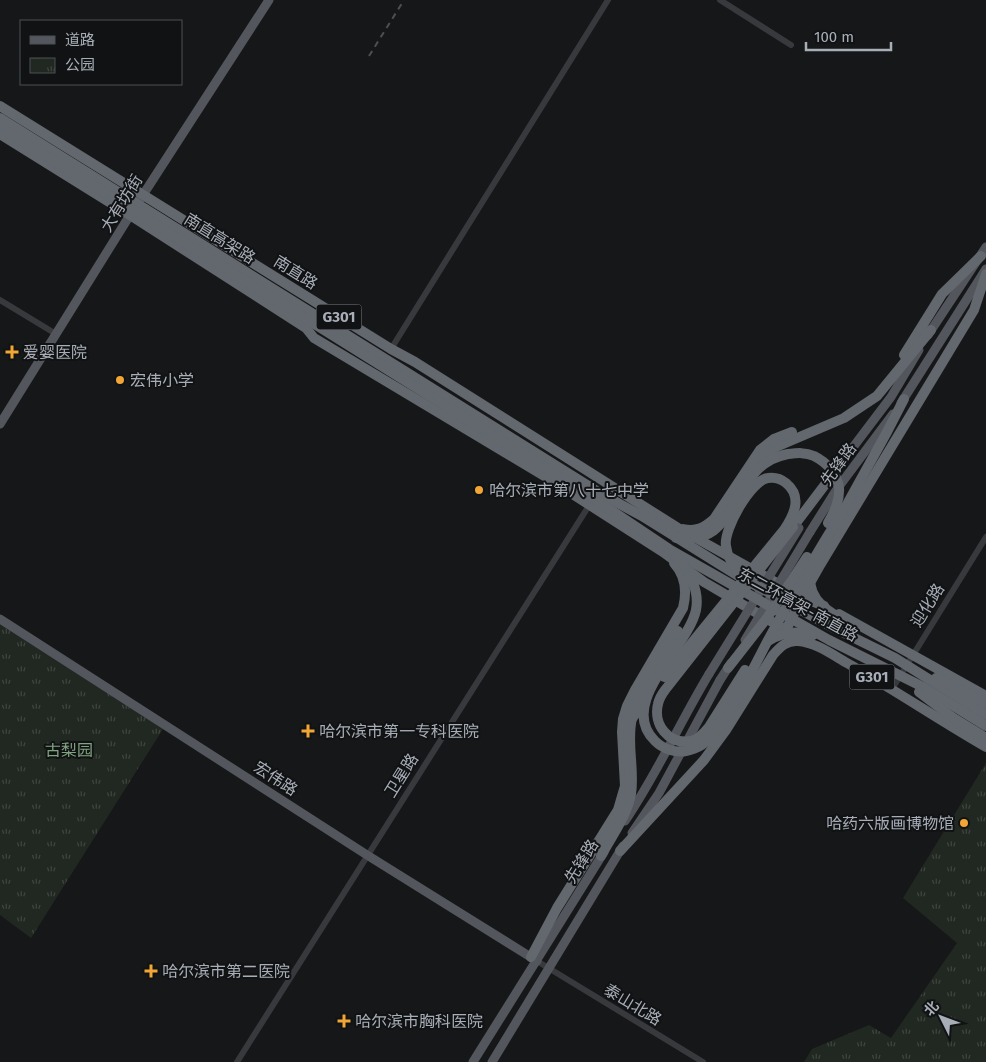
<svg xmlns="http://www.w3.org/2000/svg" width="986" height="1062" viewBox="0 0 986 1062" font-family="'Fira Sans','Noto Sans SC',sans-serif">
	<defs>
		<pattern id="park-tufts" width="24" height="20" patternUnits="userSpaceOnUse" patternTransform="scale(1.25)"><rect width="24" height="20" fill="#202821"/><path d="M3 7l-1-3M5 7V3M7 7l1-3M15 17l-1-3M17 17v-4M19 17l1-3" fill="none" stroke="#3e453f"/></pattern>
	</defs>
	<rect width="100%" height="100%" fill="#161718"/>
	<g fill="url(#park-tufts)">
		<path d="M 0,624 L 163,729 L 31,938 L 0,915 Z"/>
		<path d="M 986,763 L 986,1061 L 985,1062 L 804,1062 L 812,1049 L 869,1025 L 891,1038 L 957,943 L 903,898 Z"/>
	</g>
	<g fill="none" stroke-linecap="round" stroke-linejoin="round">
		<g stroke="#37393d" stroke-width="6">
			<path d="M 720,0 L 791,45"/>
			<path d="M 0,300 L 56,334"/>
			<path d="M 391,349 L 608,0"/>
			<path d="M 892,689 L 986,537"/>
			<path d="M 537,961 L 703,1062"/>
			<path d="M 237,1062 L 590,504"/>
		</g>
		<g stroke="#53565c" stroke-width="9">
			<path d="M 928,335 L 986,247"/>
			<path d="M 901,403 L 986,269"/>
			<path d="M 0,424 L 130,215 L 269,0"/>
			<path d="M 829,479 L 891,397 L 919,350"/>
			<path d="M 810,532 L 837,489 L 893,414"/>
			<path d="M 0,619 L 367,855 L 537,961"/>
			<path d="M 625,821 C 657,774 680,722 709,674"/>
			<path d="M 632,833 L 659,793 L 720,680"/>
			<path d="M 473,1062 L 604,852"/>
			<path d="M 492,1062 L 623,846"/>
		</g>
		<g stroke="#63676e" stroke-width="10">
			<path d="M 0,106 L 391,349 L 415,362 L 678,528 L 802,597 L 824,606"/>
			<path d="M 0,134 L 130,215 L 306,328 L 314,338 L 546,477 L 663,552 L 704,582 L 786,630 L 791,641"/>
			<path d="M 904,355 L 942,294 L 981,256"/>
			<path d="M 753,472 L 766,454 L 776,447 L 844,418 L 877,396 L 931,330"/>
			<path d="M 845,508 L 887,432 L 904,399"/>
			<path d="M 793,527 L 827,482"/>
			<path d="M 683,529 C 696,532 704,528 714,519 L 760,450 L 774,439 L 792,432"/>
			<path d="M 839,614 L 986,696"/>
			<path d="M 786,630 L 802,597 L 819,567 L 974,310 L 986,274"/>
			<path d="M 620,851 L 704,760 L 726,730 L 773,655 C 780,647 787,640 798,641 C 815,642 833,655 847,663 C 895,690 939,720 986,747"/>
			<path d="M 601,856 C 611,837 627,816 631,794 C 635,769 626,743 632,718 C 638,691 664,656 678,631"/>
			<path d="M 531,957 L 557,908 L 618,810 L 625,786 L 622,732 L 623,719 L 627,706 L 635,690 L 683,608 C 687,592 686,576 674,563"/>
		</g>
		<path stroke="#4c4f54" stroke-width="2" stroke-dasharray="6 5" stroke-linecap="butt" d="M 369,56 L 404,0"/>
		<g stroke="#53565c" stroke-width="9">
			<path d="M 745,640 L 810,532"/>
			<path d="M 709,674 L 799,528"/>
			<path d="M 720,680 L 731,663"/>
		</g>
		<g stroke="#63676e" stroke-width="10">
			<path d="M 0,118 L 603,495 L 642,516 L 740,577 L 834,628 L 895,658 L 986,715"/>
			<path d="M 0,127 L 599,502 L 669,549 L 829,640 L 923,687 L 986,726"/>
			<path d="M 676,538 C 688,538 702,539 713,531 C 741,509 743,462 788,454 C 797,453 805,452 814,456 C 826,462 837,473 839,488 C 840,501 834,512 828,523"/>
			<path d="M 676,556 C 689,571 700,589 696,610 C 688,648 616,703 655,741 C 663,749 675,753 686,751 C 698,749 707,743 714,733 C 735,706 751,673 767,642 C 792,596 817,552 845,508"/>
			<path d="M 811,566 C 805,595 821,608 845,621"/>
			<path d="M 768,641 C 782,632 796,630 813,635"/>
			<path d="M 728,668 L 767,618 L 807,557"/>
			<path d="M 745,670 L 709,727 C 704,733 698,740 691,741 C 668,745 653,724 658,704 C 659,699 662,694 665,690 L 793,527"/>
			<path d="M 664,677 L 784,530 C 794,515 803,497 786,483 C 781,479 774,477 768,478 C 751,480 723,530 726,546 C 727,556 733,565 739,574"/>
			<path d="M 936,678 L 968,693 L 986,704"/>
			<path d="M 919,692 L 952,717 L 986,738"/>
			<path d="M 631,720 L 644,702"/>
		</g>
	</g>
	<g fill="#f2a635" stroke="#111213" stroke-width="2">
		<path d="M9.5 344.5h5v5h5v5h-5v5h-5v-5h-5v-5h5z"/>
		<circle cx="120" cy="380" r="5"/>
		<circle cx="479" cy="490" r="5"/>
		<path d="M305.5 723.5h5v5h5v5h-5v5h-5v-5h-5v-5h5z"/>
		<circle cx="964" cy="823" r="5"/>
		<path d="M148.5 963.5h5v5h5v5h-5v5h-5v-5h-5v-5h5z"/>
		<path d="M341.5 1013.5h5v5h5v5h-5v5h-5v-5h-5v-5h5z"/>
	</g>
	<g text-anchor="middle" stroke-width="4" stroke-linejoin="round" paint-order="stroke">
		<g fill="#111213" stroke="#7b7f86" stroke-width="1">
			<rect x="316.5" y="304.5" width="45" height="25" rx="4"/>
			<rect x="849.5" y="664.5" width="45" height="25" rx="4"/>
		</g>
		<g font-size="15" font-weight="bold" fill="#a8aeb8">
			<text x="339" y="322">G301</text>
			<text x="872" y="682">G301</text>
		</g>
		<g font-size="16" fill="#a8aeb8" stroke="#111213">
			<text transform="translate(121 203) rotate(-58)" y="6">大有坊街</text>
			<text transform="translate(220 238) rotate(32)" y="6">南直高架路</text>
			<text transform="translate(296 272) rotate(32)" y="6">南直路</text>
			<text transform="translate(838 464) rotate(-54)" y="6">先锋路</text>
			<text transform="translate(798 604) rotate(29)" y="6">东二环高架-南直路</text>
			<text transform="translate(927 605) rotate(-58)" y="6">迎化路</text>
			<text transform="translate(401 775) rotate(-58)" y="6">卫星路</text>
			<text transform="translate(276 778) rotate(33)" y="6">宏伟路</text>
			<text transform="translate(581 861) rotate(-58)" y="6">先锋路</text>
			<text transform="translate(633 1004) rotate(31)" y="6">泰山北路</text>
		</g>
		<g font-size="16" fill="#a8aeb8" stroke="#111213" text-anchor="start">
			<text x="23" y="358">爱婴医院</text>
			<text x="130" y="386">宏伟小学</text>
			<text x="489" y="496">哈尔滨市第八十七中学</text>
			<text x="319" y="737">哈尔滨市第一专科医院</text>
			<text x="954" y="829" text-anchor="end">哈药六版画博物馆</text>
			<text x="162" y="977">哈尔滨市第二医院</text>
			<text x="355" y="1027">哈尔滨市胸科医院</text>
		</g>
		<g font-size="16" fill="#80a380" stroke="#111213">
			<text x="69" y="756">古梨园</text>
		</g>
	</g>
	<rect x="20" y="20" width="162" height="65" fill="#111213" stroke="#4d5055"/>
	<rect x="30" y="36" width="25" height="8" fill="#53565c" stroke="#4d5055"/>
	<text x="65" y="45" font-size="15" fill="#a8aeb8">道路</text>
	<rect x="30" y="58" width="25" height="15" fill="url(#park-tufts)" stroke="#4d5055"/>
	<text x="65" y="70" font-size="15" fill="#a8aeb8">公园</text>
	<g transform="translate(941 1017) rotate(312)" stroke="#111213" stroke-width="4" paint-order="stroke">
	<path d="M0-4L9 19L0 12L-9 19Z" fill="#a8aeb8"/>
	<text y="-8" font-size="14" font-weight="bold" text-anchor="middle" fill="#a8aeb8">北</text>
	</g>
	<path d="M806 42v8h85v-8" fill="none" stroke="#a8aeb8" stroke-width="2.5"/>
	<text x="814" y="42" font-size="15" fill="#a8aeb8" stroke="#111213" stroke-width="4" paint-order="stroke">100 m</text>
</svg>
